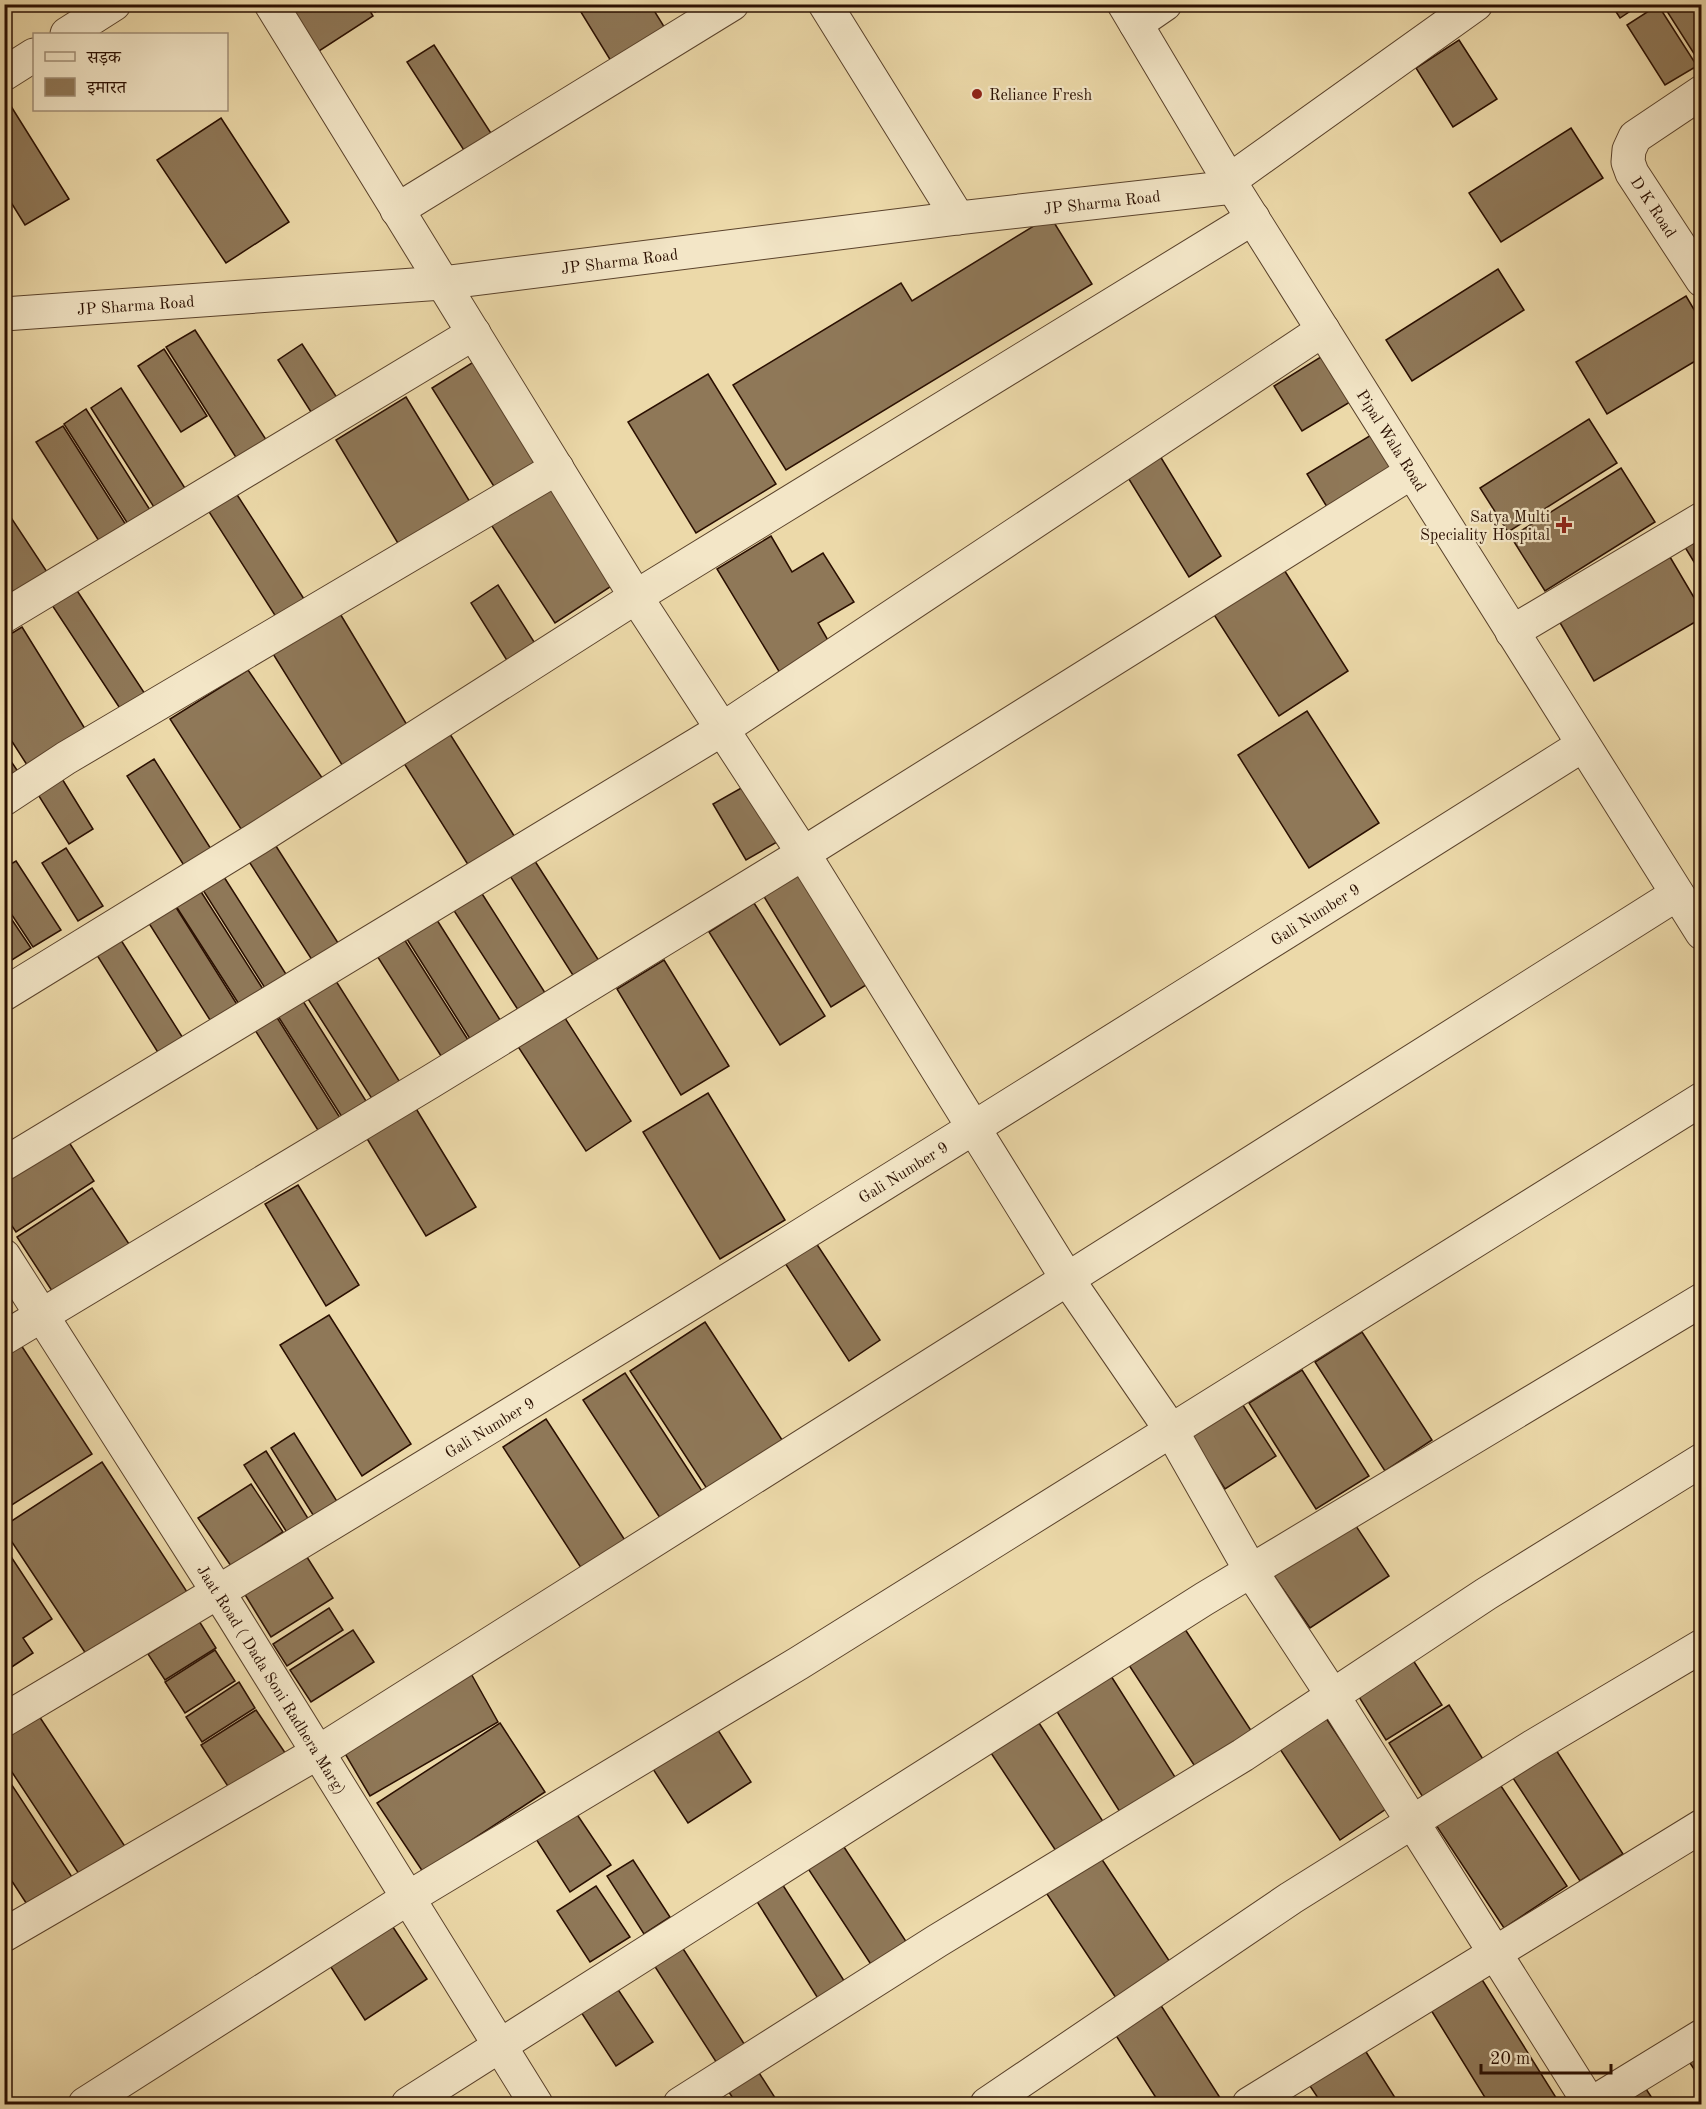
<svg xmlns="http://www.w3.org/2000/svg" width="1706" height="2109" viewBox="0 0 1706 2109" font-family="'Old Standard TT','Noto Serif Devanagari',serif">
	<rect width="100%" height="100%" fill="#ecd9a9"/>
	<filter id="stains"><feTurbulence type="fractalNoise" baseFrequency=".00333" numOctaves="4"/><feColorMatrix values="0 0 0 0 .2 0 0 0 0 .09 0 0 0 0 .02 0 0 0 .5 -.17"/></filter>
	<radialGradient id="worn" r=".72"><stop offset=".6" stop-color="#630" stop-opacity="0"/><stop offset="1" stop-color="#630" stop-opacity=".3"/></radialGradient>
	<g fill="#8f7858" stroke="#2a0f01" stroke-width="1.5">
		<path d="M 285,4 L 366,4 L 373,16 L 316,53 Z"/>
		<path d="M 370,4 L 387,4 L 375,12 Z"/>
		<path d="M 576,4 L 650,4 L 668,33 L 614,66 Z"/>
		<path d="M 1611,4 L 1641,4 L 1620,18 Z"/>
		<path d="M 1698,4 L 1702,10 L 1702,62 L 1700,63 L 1663,5 Z"/>
		<path d="M 1658,5 L 1697,66 L 1665,85 L 1627,25 Z"/>
		<path d="M 1459,40 L 1497,99 L 1453,127 L 1416,68 Z"/>
		<path d="M 434,45 L 496,141 L 469,158 L 407,62 Z"/>
		<path d="M 4,95 L 69,199 L 25,225 L 4,191 Z"/>
		<path d="M 221,118 L 289,222 L 226,263 L 157,160 Z"/>
		<path d="M 1571,128 L 1603,178 L 1501,242 L 1469,193 Z"/>
		<path d="M 1050,216 L 1092,284 L 786,470 L 733,385 L 901,283 L 912,301 Z"/>
		<path d="M 1498,269 L 1524,310 L 1412,381 L 1386,340 Z"/>
		<path d="M 1686,296 L 1702,323 L 1702,357 L 1607,414 L 1576,362 Z"/>
		<path d="M 195,330 L 274,452 L 244,470 L 166,347 Z"/>
		<path d="M 302,344 L 343,407 L 318,423 L 278,360 Z"/>
		<path d="M 164,349 L 207,416 L 181,432 L 138,366 Z"/>
		<path d="M 1332,350 L 1360,396 L 1302,431 L 1274,386 Z"/>
		<path d="M 475,361 L 543,469 L 500,496 L 432,388 Z"/>
		<path d="M 708,374 L 776,484 L 696,533 L 628,422 Z"/>
		<path d="M 121,388 L 190,496 L 159,515 L 91,408 Z"/>
		<path d="M 406,397 L 470,502 L 399,545 L 336,440 Z"/>
		<path d="M 86,409 L 157,521 L 135,535 L 64,424 Z"/>
		<path d="M 1589,419 L 1617,463 L 1508,532 L 1480,488 Z"/>
		<path d="M 63,426 L 133,536 L 106,552 L 36,442 Z"/>
		<path d="M 1381,429 L 1401,462 L 1327,507 L 1307,474 Z"/>
		<path d="M 1160,456 L 1221,556 L 1189,577 L 1127,476 Z"/>
		<path d="M 1621,468 L 1655,522 L 1545,591 L 1511,537 Z"/>
		<path d="M 548,485 L 613,585 L 555,623 L 490,523 Z"/>
		<path d="M 234,490 L 306,602 L 278,620 L 206,507 Z"/>
		<path d="M 4,507 L 51,578 L 11,605 L 4,595 Z"/>
		<path d="M 1702,527 L 1702,575 L 1680,539 Z"/>
		<path d="M 771,536 L 792,572 L 823,553 L 854,602 L 818,623 L 829,642 L 780,673 L 717,569 Z"/>
		<path d="M 1670,557 L 1702,611 L 1702,618 L 1594,681 L 1559,621 Z"/>
		<path d="M 1281,565 L 1348,671 L 1279,716 L 1211,610 Z"/>
		<path d="M 498,585 L 536,645 L 508,662 L 471,603 Z"/>
		<path d="M 74,586 L 147,697 L 123,713 L 50,602 Z"/>
		<path d="M 336,607 L 410,730 L 344,768 L 270,649 Z"/>
		<path d="M 22,627 L 87,732 L 29,768 L 4,729 L 4,638 Z"/>
		<path d="M 248,670 L 325,782 L 243,832 L 170,719 Z"/>
		<path d="M 1307,711 L 1379,823 L 1309,868 L 1238,755 Z"/>
		<path d="M 448,731 L 518,842 L 472,871 L 402,760 Z"/>
		<path d="M 4,751 L 21,776 L 4,787 Z"/>
		<path d="M 154,759 L 211,849 L 185,867 L 127,776 Z"/>
		<path d="M 56,769 L 93,829 L 69,844 L 32,785 Z"/>
		<path d="M 743,787 L 777,842 L 746,860 L 713,804 Z"/>
		<path d="M 274,843 L 340,946 L 314,963 L 248,860 Z"/>
		<path d="M 66,848 L 103,906 L 78,921 L 42,863 Z"/>
		<path d="M 531,855 L 601,964 L 576,980 L 507,871 Z"/>
		<path d="M 16,861 L 61,930 L 33,947 L 4,903 L 4,868 Z"/>
		<path d="M 798,874 L 866,985 L 831,1007 L 763,895 Z"/>
		<path d="M 224,877 L 291,982 L 270,996 L 203,890 Z"/>
		<path d="M 198,887 L 268,997 L 244,1012 L 174,903 Z"/>
		<path d="M 479,889 L 549,999 L 522,1016 L 451,906 Z"/>
		<path d="M 172,901 L 243,1014 L 217,1031 L 145,917 Z"/>
		<path d="M 754,903 L 825,1016 L 780,1045 L 709,932 Z"/>
		<path d="M 4,908 L 31,948 L 4,965 Z"/>
		<path d="M 430,909 L 502,1023 L 472,1042 L 400,928 Z"/>
		<path d="M 399,931 L 470,1043 L 443,1059 L 372,948 Z"/>
		<path d="M 119,937 L 188,1046 L 164,1062 L 95,952 Z"/>
		<path d="M 664,960 L 729,1066 L 681,1095 L 617,989 Z"/>
		<path d="M 329,970 L 403,1087 L 376,1105 L 301,988 Z"/>
		<path d="M 296,990 L 366,1101 L 342,1117 L 271,1005 Z"/>
		<path d="M 271,1008 L 342,1121 L 321,1135 L 250,1022 Z"/>
		<path d="M 563,1015 L 631,1121 L 586,1151 L 517,1045 Z"/>
		<path d="M 708,1093 L 785,1220 L 720,1259 L 643,1132 Z"/>
		<path d="M 412,1102 L 476,1207 L 426,1236 L 363,1132 Z"/>
		<path d="M 63,1133 L 94,1181 L 16,1232 L 4,1214 L 4,1171 Z"/>
		<path d="M 298,1185 L 359,1285 L 326,1306 L 265,1204 Z"/>
		<path d="M 92,1188 L 131,1247 L 56,1297 L 17,1237 Z"/>
		<path d="M 816,1243 L 880,1340 L 849,1361 L 785,1263 Z"/>
		<path d="M 329,1315 L 411,1444 L 362,1476 L 280,1345 Z"/>
		<path d="M 705,1322 L 788,1449 L 713,1498 L 630,1371 Z"/>
		<path d="M 1362,1332 L 1432,1440 L 1385,1471 L 1315,1362 Z"/>
		<path d="M 19,1342 L 92,1454 L 4,1510 L 4,1352 Z"/>
		<path d="M 1302,1370 L 1369,1476 L 1316,1509 L 1249,1403 Z"/>
		<path d="M 625,1373 L 706,1497 L 664,1524 L 583,1400 Z"/>
		<path d="M 1239,1399 L 1276,1456 L 1225,1489 L 1188,1431 Z"/>
		<path d="M 546,1419 L 630,1548 L 587,1577 L 503,1447 Z"/>
		<path d="M 294,1433 L 338,1503 L 315,1518 L 271,1448 Z"/>
		<path d="M 266,1451 L 309,1520 L 288,1534 L 244,1465 Z"/>
		<path d="M 102,1462 L 191,1598 L 92,1663 L 4,1530 L 4,1526 Z"/>
		<path d="M 251,1484 L 283,1532 L 231,1566 L 198,1518 Z"/>
		<path d="M 1352,1520 L 1389,1576 L 1310,1628 L 1272,1573 Z"/>
		<path d="M 4,1546 L 52,1619 L 23,1638 L 33,1653 L 4,1672 Z"/>
		<path d="M 305,1554 L 333,1598 L 271,1637 L 244,1593 Z"/>
		<path d="M 329,1608 L 343,1630 L 287,1666 L 273,1644 Z"/>
		<path d="M 1179,1620 L 1252,1732 L 1196,1768 L 1123,1656 Z"/>
		<path d="M 199,1621 L 216,1648 L 165,1680 L 148,1654 Z"/>
		<path d="M 353,1630 L 374,1662 L 311,1702 L 290,1670 Z"/>
		<path d="M 215,1650 L 235,1681 L 185,1713 L 165,1682 Z"/>
		<path d="M 1409,1654 L 1442,1705 L 1386,1740 L 1354,1689 Z"/>
		<path d="M 469,1670 L 498,1722 L 370,1796 L 340,1745 Z"/>
		<path d="M 1111,1676 L 1180,1785 L 1125,1820 L 1056,1710 Z"/>
		<path d="M 239,1682 L 255,1708 L 202,1742 L 186,1717 Z"/>
		<path d="M 1449,1705 L 1486,1764 L 1426,1802 L 1389,1743 Z"/>
		<path d="M 256,1710 L 290,1760 L 233,1794 L 201,1745 Z"/>
		<path d="M 1322,1712 L 1386,1809 L 1340,1840 L 1276,1743 Z"/>
		<path d="M 39,1716 L 126,1848 L 81,1877 L 4,1760 L 4,1739 Z"/>
		<path d="M 500,1723 L 545,1792 L 423,1872 L 377,1803 Z"/>
		<path d="M 1039,1723 L 1104,1823 L 1058,1854 L 991,1753 Z"/>
		<path d="M 716,1727 L 751,1782 L 688,1823 L 653,1769 Z"/>
		<path d="M 1556,1750 L 1623,1854 L 1580,1881 L 1513,1778 Z"/>
		<path d="M 4,1773 L 74,1880 L 30,1909 L 4,1869 Z"/>
		<path d="M 1499,1783 L 1567,1886 L 1504,1928 L 1436,1825 Z"/>
		<path d="M 576,1813 L 611,1865 L 570,1892 L 536,1839 Z"/>
		<path d="M 842,1844 L 909,1946 L 874,1969 L 807,1867 Z"/>
		<path d="M 1097,1852 L 1172,1965 L 1118,2001 L 1043,1888 Z"/>
		<path d="M 633,1860 L 670,1917 L 644,1934 L 607,1876 Z"/>
		<path d="M 777,1876 L 850,1990 L 824,2008 L 751,1892 Z"/>
		<path d="M 596,1886 L 630,1937 L 590,1962 L 557,1911 Z"/>
		<path d="M 389,1921 L 427,1979 L 365,2020 L 327,1961 Z"/>
		<path d="M 680,1944 L 750,2053 L 722,2071 L 652,1962 Z"/>
		<path d="M 1481,1978 L 1560,2104 L 1489,2104 L 1431,2010 Z"/>
		<path d="M 617,1988 L 653,2042 L 616,2066 L 581,2012 Z"/>
		<path d="M 1160,2004 L 1224,2104 L 1160,2104 L 1115,2034 Z"/>
		<path d="M 1361,2044 L 1399,2104 L 1322,2104 L 1306,2080 Z"/>
		<path d="M 1702,2048 L 1702,2081 L 1686,2057 Z"/>
		<path d="M 754,2065 L 779,2104 L 737,2104 L 724,2085 Z"/>
		<path d="M 1642,2083 L 1656,2104 L 1609,2104 Z"/>
	</g>
	<g fill="none" stroke-linecap="round" stroke-linejoin="round">
		<defs>
			<g id="minor">
				<path d="M 271,4 L 636,597 L 803,853 L 1068,1280 L 1171,1430 L 1251,1571 L 1333,1696 L 1590,2104"/>
				<path d="M 825,4 L 958,218"/>
				<path d="M 1136,24 L 1165,4"/>
				<path d="M 67,34 L 114,4"/>
				<path d="M 4,74 L 34,55"/>
				<path id="s1" d="M 1702,92 L 1635,137 L 1629,150 L 1628,162 L 1632,173 L 1702,280"/>
				<path d="M 1230,180 L 1476,4"/>
				<path d="M 397,210 L 732,4"/>
				<path d="M 4,616 L 474,333"/>
				<path d="M 1512,632 L 1702,519"/>
				<path d="M 4,799 L 66,758 L 557,468"/>
				<path d="M 4,994 L 258,838 L 650,588 L 1253,218"/>
				<path d="M 4,1164 L 721,730 L 1323,330"/>
				<path d="M 4,1338 L 430,1082 L 796,858 L 1412,472"/>
				<path id="s2" d="M 4,1720 C 536,1404 1060,1075 1583,745"/>
				<path d="M 4,1935 L 317,1753 L 1677,894"/>
				<path d="M 85,2104 L 408,1898 L 799,1663 L 1702,1099"/>
				<path d="M 408,2104 L 1204,1599 L 1702,1300"/>
				<path d="M 680,2104 L 937,1941 L 1243,1755 L 1486,1594 L 1702,1460"/>
				<path d="M 987,2104 L 1291,1898 L 1532,1747 L 1702,1646"/>
				<path d="M 1249,2104 L 1702,1826"/>
				<path d="M 1591,2104 L 1702,2036"/>
			</g>
			<g id="tertiary">
				<path id="s3" d="M 1124,4 L 1233,187 L 1702,933"/>
				<path id="s4" d="M 4,314 L 442,283 L 958,218 L 1233,187"/>
				<path id="s5" d="M 4,1256 L 232,1614 L 536,2104"/>
			</g>
		</defs>
		<use href="#minor" stroke="#5a422b" stroke-width="35"/>
		<use href="#tertiary" stroke="#5a422b" stroke-width="35"/>
		<use href="#minor" stroke="#f3e6c7" stroke-width="33"/>
		<use href="#tertiary" stroke="#f3e6c7" stroke-width="33"/>
	</g>
	<g fill="#8f2418" stroke="#f3e6c7" stroke-width="2">
		<circle cx="977" cy="94" r="6"/>
		<path d="M1561 516h6v6h6v6h-6v6h-6v-6h-6v-6h6z"/>
	</g>
	<g text-anchor="middle" stroke-width="4.5" stroke-linejoin="round" paint-order="stroke">
		<g font-size="16" fill="#2a0f01" stroke="#f3e6c7" text-anchor="start">
			<text x="989" y="100">Reliance Fresh</text>
			<text x="1550" y="522" text-anchor="end">Satya Multi<tspan x="1550" dy="18">Speciality Hospital</tspan></text>
		</g>
		<g font-size="16" fill="#2a0f01" stroke="#f3e6c7">
			<text dy="6" stroke="none"><textPath href="#s4" startOffset="1104">JP Sharma Road</textPath></text>
			<text dy="6" stroke="none"><textPath href="#s1" startOffset="159">D K Road</textPath></text>
			<text dy="6" stroke="none"><textPath href="#s4" startOffset="618">JP Sharma Road</textPath></text>
			<text dy="6" stroke="none"><textPath href="#s4" startOffset="132">JP Sharma Road</textPath></text>
			<text dy="6" stroke="none"><textPath href="#s3" startOffset="512">Pipal Wala Road</textPath></text>
			<text dy="6" stroke="none"><textPath href="#s2" startOffset="1539">Gali Number 9</textPath></text>
			<text dy="6" stroke="none"><textPath href="#s2" startOffset="1053">Gali Number 9</textPath></text>
			<text dy="6" stroke="none"><textPath href="#s2" startOffset="567">Gali Number 9</textPath></text>
			<text dy="6" stroke="none"><textPath href="#s5" startOffset="501">Jaat Road ( Dada Soni Radhera Marg)</textPath></text>
		</g>
	</g>
	<rect width="1706" height="2109" fill="none" stroke="#ecd9a9" stroke-width="24"/>
	<rect x="6" y="6" width="1694" height="2097" fill="none" stroke="#2a0f01" stroke-width="3"/>
	<rect x="12" y="12" width="1682" height="2085" fill="none" stroke="#2a0f01" stroke-width="1.5"/>
	<rect x="33" y="33" width="195" height="78" fill="#f3e6c7" stroke="#a39078" stroke-width="1.5"/>
	<rect x="45" y="52" width="30" height="9" fill="#f3e6c7" stroke="#a39078" stroke-width="1.5"/>
	<text x="87" y="63" font-size="18" fill="#2a0f01">सड़क</text>
	<rect x="45" y="78" width="30" height="18" fill="#8f7858" stroke="#a39078" stroke-width="1.5"/>
	<text x="87" y="93" font-size="18" fill="#2a0f01">इमारत</text>
	<path d="M1481 2064v9h130v-9" fill="none" stroke="#2a0f01" stroke-width="3"/>
	<text x="1490" y="2064" font-size="18" fill="#2a0f01" stroke="#f3e6c7" stroke-width="4.5" paint-order="stroke">20 m</text>
	<rect width="100%" height="100%" filter="url(#stains)"/>
	<rect width="100%" height="100%" fill="url(#worn)"/>
</svg>
